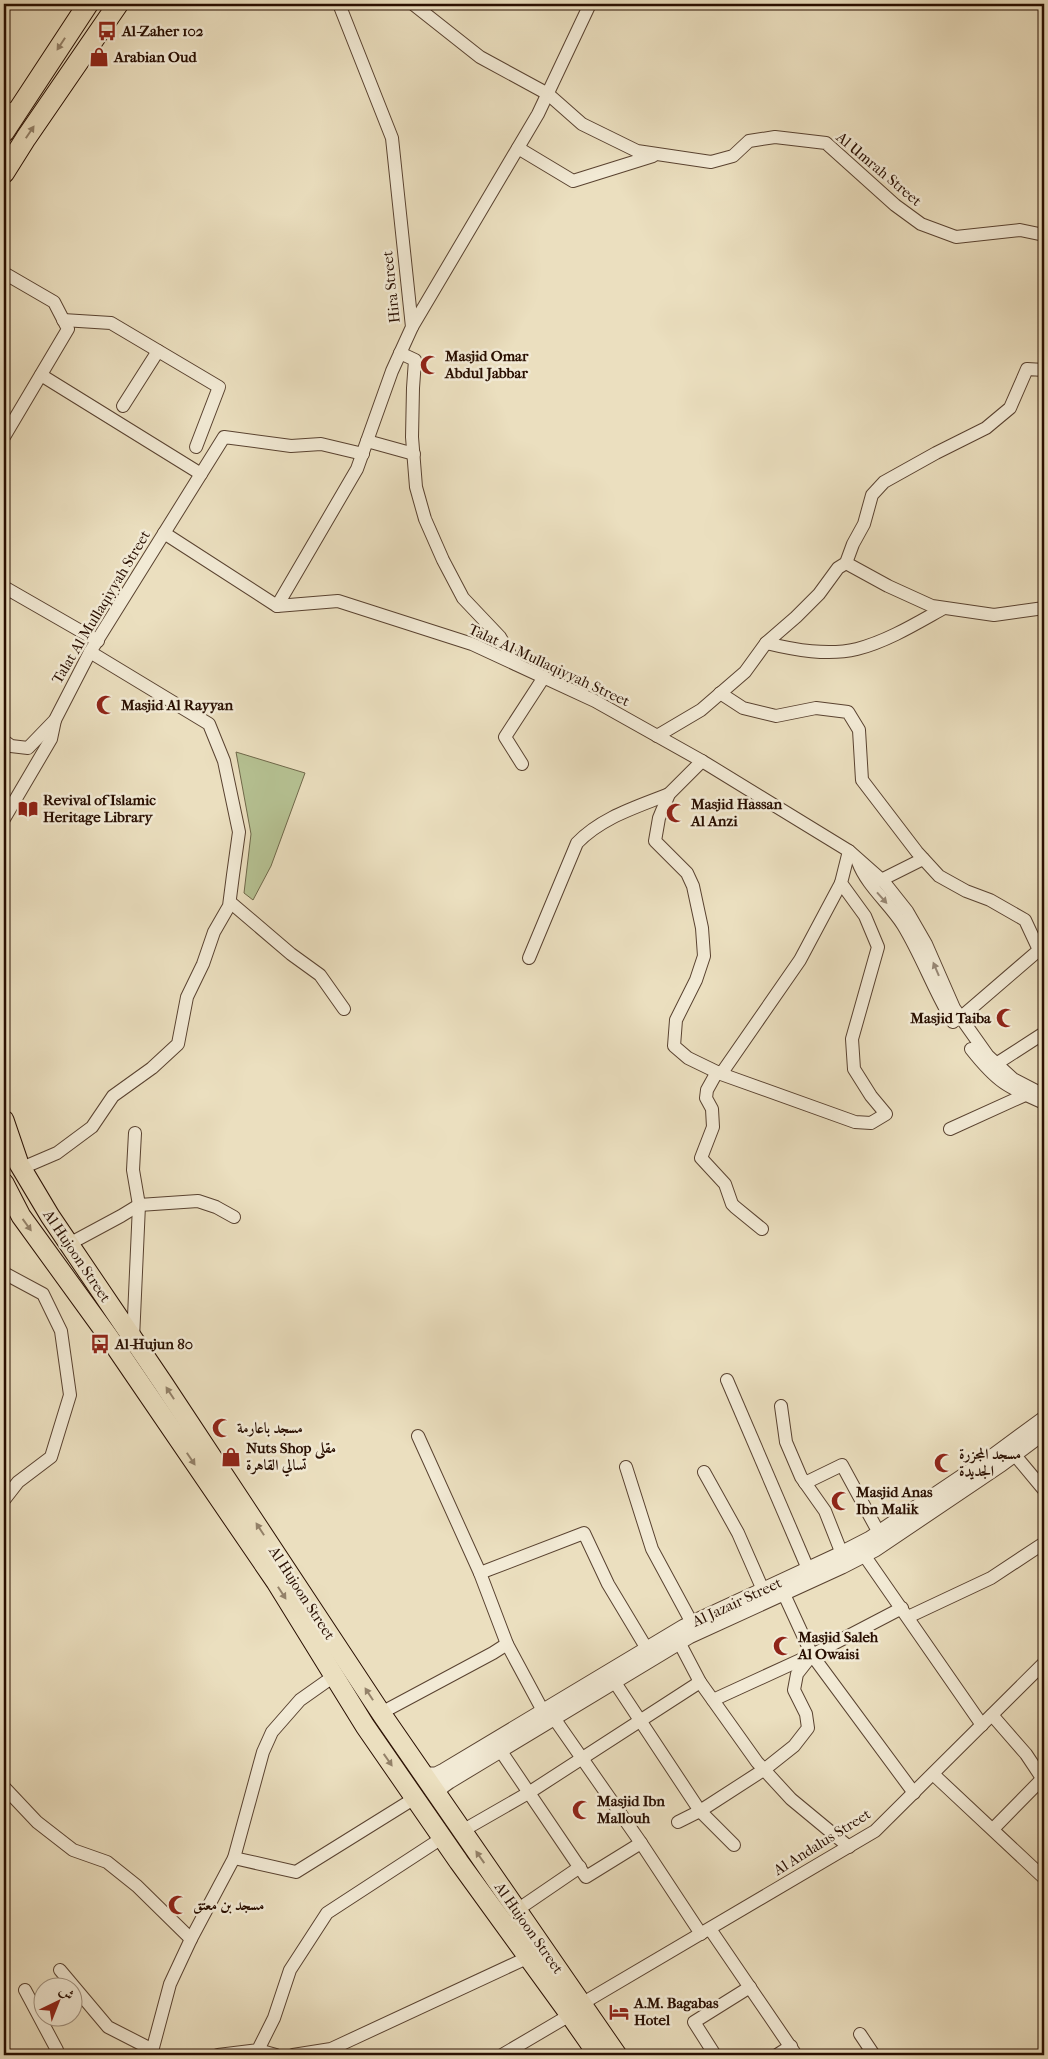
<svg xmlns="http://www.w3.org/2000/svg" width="1048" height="2059" viewBox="0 0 1048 2059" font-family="'IM FELL French Canon',Amiri,serif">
	<rect width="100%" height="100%" fill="#ebdfbf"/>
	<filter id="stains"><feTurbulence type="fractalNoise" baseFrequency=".004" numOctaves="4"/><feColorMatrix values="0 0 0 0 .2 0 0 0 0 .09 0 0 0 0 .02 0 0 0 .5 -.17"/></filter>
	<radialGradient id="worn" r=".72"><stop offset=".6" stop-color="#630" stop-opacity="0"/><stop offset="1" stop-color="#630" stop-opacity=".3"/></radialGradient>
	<path fill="#b6c293" stroke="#6f684a" d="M 236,752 L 305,773 L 271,866 L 253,900 L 244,893 L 251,834 Z"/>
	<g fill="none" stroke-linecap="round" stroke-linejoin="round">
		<defs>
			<g id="minor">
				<path d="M 413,4 L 480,57 L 548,94 L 582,124 L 637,151 L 711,162 L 733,156 L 749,141 L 775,137 L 826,143 L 895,205 L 921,224 L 956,237 L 1020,230 L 1044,235"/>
				<path d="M 4,106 L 16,114"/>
				<path d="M 518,148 L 573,181 L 653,156"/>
				<path d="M 4,273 L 54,302 L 68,329 L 4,437"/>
				<path d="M 63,320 L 111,323 L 219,387 L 196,447"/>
				<path d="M 412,327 L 538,114 L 590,4"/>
				<path d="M 400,353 L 415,360 L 413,388 L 412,437 L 416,487 L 425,519 L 443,560 L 463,598 L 500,637 L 516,664"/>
				<path d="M 41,375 L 201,474"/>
				<path d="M 123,406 L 158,351"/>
				<path d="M 367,441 L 414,454"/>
				<path d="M 164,533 L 277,606 L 338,601 L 472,644 L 595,701 L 702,761 L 849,851 L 884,882 L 907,911 L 926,944 L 954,1008 L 988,1056 L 1013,1079 L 1044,1095"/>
				<path d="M 846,563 L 888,586 L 932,606 L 994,615 L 1044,608"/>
				<path d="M 4,587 L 98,641"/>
				<path d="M 277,606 L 357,469 L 392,371 L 412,327 L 392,138 L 339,4"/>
				<path d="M 766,643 C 795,650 828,656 857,649 C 888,641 917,623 944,608"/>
				<path d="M 720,693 L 743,708 L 776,716 L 816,708 L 848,712 L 859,730 L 862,780 L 917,852 L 939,876 L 966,891 L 990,900 L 1025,920 L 1039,950 L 960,1018"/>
				<path d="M 657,736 L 701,710 L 745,672 L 766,643 L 796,617 L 819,594 L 838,568 L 846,563 L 853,544 L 864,524 L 872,495 L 884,482 L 936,453 L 986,428 L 1010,408 L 1027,369 L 1044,370"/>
				<path d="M 4,741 L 11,746 L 28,748 L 55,720 L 90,652 L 224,437 L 291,446 L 321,444 L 363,454"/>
				<path d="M 702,761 L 669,794 L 659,818 L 655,841 L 687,873 L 693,886 L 702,928 L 704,956 L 696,980 L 676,1020 L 674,1046 L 688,1058 L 721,1074 L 855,1122 L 871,1123 L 886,1114 L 871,1096 L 854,1069 L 852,1039 L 878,947 L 865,916 L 841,883 L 849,851"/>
				<path d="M 522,764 L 505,737 L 544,677"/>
				<path d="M 4,819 L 51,739 L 55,720"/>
				<path d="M 858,862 C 867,886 889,903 903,925 C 922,956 934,991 953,1022"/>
				<path d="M 881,880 L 923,859"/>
				<path d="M 230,902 L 291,954 L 320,975 L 344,1009"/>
				<path d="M 529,958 L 577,843 C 602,817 637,807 669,794"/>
				<path d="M 971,1049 C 997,1082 1007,1087 1044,1103"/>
				<path d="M 996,1064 L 1044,1033"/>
				<path d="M 717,1072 L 707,1090 L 706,1098 L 712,1109 L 713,1127 L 701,1158 L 725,1184 L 732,1204 L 735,1207 L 762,1229"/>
				<path d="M 721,1074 L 800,960 L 841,883"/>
				<path d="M 950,1129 L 1025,1095"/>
				<path d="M 22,1168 L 57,1153 L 92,1127 L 113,1096 L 152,1068 L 178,1044 L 187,997 L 203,964 L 214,932 L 229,906 L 233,875 L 239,832 L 224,761 L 209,724 L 90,652"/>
				<path d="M 69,1244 L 121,1216 L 139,1205 L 198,1201 L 216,1207 L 234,1217"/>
				<path d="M 4,1273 L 43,1294 L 61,1331 L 70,1395 L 51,1457 L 18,1482 L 4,1500"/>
				<path d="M 133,1339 L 139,1205 L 133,1170 L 135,1133"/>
				<path d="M 727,1380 L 808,1569"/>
				<path d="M 781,1406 L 786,1442 L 801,1477 L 825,1511 L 842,1554"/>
				<path d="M 418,1436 L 480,1573 L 507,1644 L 543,1711"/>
				<path d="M 1014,1454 L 1044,1490"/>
				<path d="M 626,1467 L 652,1549 L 692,1623"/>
				<path d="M 704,1472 L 738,1533 L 763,1590"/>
				<path d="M 805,1483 L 842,1465 L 879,1533"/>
				<path d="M 864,1555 L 982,1725"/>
				<path d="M 480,1573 L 584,1533 L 608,1584 L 647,1649"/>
				<path d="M 783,1592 L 812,1655 L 914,1793"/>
				<path d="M 908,1617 L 991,1578 L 1044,1543"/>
				<path d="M 679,1642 L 700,1682 L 757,1762 L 791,1799 L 849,1847"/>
				<path d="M 614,1681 L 700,1811 L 734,1845"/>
				<path d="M 713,1700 L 809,1656"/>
				<path d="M 549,1711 L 641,1843 L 701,1934"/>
				<path d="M 381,1713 L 493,1653 L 507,1644"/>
				<path d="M 992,1715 L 1026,1754 L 1044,1781"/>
				<path d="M 500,1750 L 586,1877 L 641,1843"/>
				<path d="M 933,1774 L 1044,1878"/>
				<path d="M 4,1787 L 37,1822 L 73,1850 L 107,1862 L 137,1886 L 191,1939"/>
				<path d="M 678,1822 L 700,1811 L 765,1769 L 794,1746 L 808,1728 L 806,1714 L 794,1690 L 797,1674 L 812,1655 L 902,1608"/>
				<path d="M 993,1829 L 1043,1778"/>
				<path d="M 462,1831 L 530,1792 L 700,1682"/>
				<path d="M 234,1858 L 296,1872 L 415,1798"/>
				<path d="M 517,1910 L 580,1867"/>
				<path d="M 710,1929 L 796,2055"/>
				<path d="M 60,1970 L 108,2027 L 151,2049"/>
				<path d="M 25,1990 L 57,2050 L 54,2055"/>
				<path d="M 583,2003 L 875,1831 L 1044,1663"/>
				<path d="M 860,2034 L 874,2055"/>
				<path d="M 258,2050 L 276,2055"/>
				<path d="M 151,2055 L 170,1984 L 191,1939 L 234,1858 L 263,1752 L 272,1732 L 300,1700 L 334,1676"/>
				<path d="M 218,2055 L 258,2050 L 274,2018 L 290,1970 L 327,1913 L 442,1838"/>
				<path d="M 293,2055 L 331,2049 L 529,1957"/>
				<path d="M 502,2055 L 570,2015"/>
				<path d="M 715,2055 L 694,2022 L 750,1987"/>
				<path d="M 777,2055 L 791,2046"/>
			</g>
			<g id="tertiary">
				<path d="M 425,1775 L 436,1775 L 444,1771 L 684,1627 L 837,1556 L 870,1539 L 995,1455 L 1044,1419"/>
				<path d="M 437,1794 L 442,1786 L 449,1781 L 689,1636 L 842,1566 L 875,1549 L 1001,1464 L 1044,1432"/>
			</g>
			<g id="primary">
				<path d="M 4,1120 L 19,1164 L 50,1216 L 163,1383 L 383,1716 L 617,2055"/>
				<path d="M 4,1183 L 21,1216 L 108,1336 L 276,1582 L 365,1726 L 459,1862 L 570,2015 L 598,2055"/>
			</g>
			<g id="trunk">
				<path d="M 4,132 L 88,4"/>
				<path d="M 4,173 L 26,138 L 118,4"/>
			</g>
		</defs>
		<use href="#minor" stroke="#594230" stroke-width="14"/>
		<use href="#tertiary" stroke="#594230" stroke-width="17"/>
		<use href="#primary" stroke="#280e00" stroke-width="21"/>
		<use href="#trunk" stroke="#280e00" stroke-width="22"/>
		<use href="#minor" stroke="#f2ead5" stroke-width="12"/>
		<use href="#tertiary" stroke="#f2ead5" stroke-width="15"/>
		<use href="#primary" stroke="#ebdfbf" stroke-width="19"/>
		<use href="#trunk" stroke="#ebdfbf" stroke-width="20"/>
	</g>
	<defs><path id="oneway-solid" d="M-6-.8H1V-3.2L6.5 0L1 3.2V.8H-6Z" transform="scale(1.25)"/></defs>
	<g fill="#938169">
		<use href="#oneway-solid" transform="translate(61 44) rotate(123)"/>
		<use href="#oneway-solid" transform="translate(30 132) rotate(-56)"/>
		<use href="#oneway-solid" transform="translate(27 1225) rotate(54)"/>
		<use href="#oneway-solid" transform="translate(170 1393) rotate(-123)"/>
		<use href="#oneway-solid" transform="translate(191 1459) rotate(56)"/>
		<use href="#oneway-solid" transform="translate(260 1529) rotate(-123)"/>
		<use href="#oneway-solid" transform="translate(282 1593) rotate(57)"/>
		<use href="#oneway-solid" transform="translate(369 1694) rotate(-123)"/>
		<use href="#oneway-solid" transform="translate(388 1760) rotate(55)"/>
		<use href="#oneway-solid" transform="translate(480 1857) rotate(-125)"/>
	</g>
	<g fill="#978775">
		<use href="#oneway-solid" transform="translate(882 898) rotate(48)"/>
		<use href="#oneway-solid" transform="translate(936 969) rotate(-113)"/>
	</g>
	<defs>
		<symbol id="bus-bare" viewBox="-9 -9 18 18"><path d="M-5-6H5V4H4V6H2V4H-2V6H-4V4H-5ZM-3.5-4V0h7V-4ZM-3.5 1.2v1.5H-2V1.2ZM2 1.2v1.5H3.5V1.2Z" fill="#8f2418" stroke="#f2ead5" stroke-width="2.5" paint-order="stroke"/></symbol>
		<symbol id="shop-bare" viewBox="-9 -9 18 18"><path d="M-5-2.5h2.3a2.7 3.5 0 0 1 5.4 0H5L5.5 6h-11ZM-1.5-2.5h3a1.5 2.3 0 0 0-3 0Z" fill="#8f2418" stroke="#f2ead5" stroke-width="2.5" paint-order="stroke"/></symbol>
		<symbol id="mosque-bare" viewBox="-9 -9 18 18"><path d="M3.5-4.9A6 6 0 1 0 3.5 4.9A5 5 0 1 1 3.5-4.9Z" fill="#8f2418" stroke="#f2ead5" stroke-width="2.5" paint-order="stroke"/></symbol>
		<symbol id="library-bare" viewBox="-9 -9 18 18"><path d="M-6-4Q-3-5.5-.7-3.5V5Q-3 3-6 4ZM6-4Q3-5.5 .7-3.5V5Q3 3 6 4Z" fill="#8f2418" stroke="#f2ead5" stroke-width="2.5" paint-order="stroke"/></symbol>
		<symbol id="hotel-bare" viewBox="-9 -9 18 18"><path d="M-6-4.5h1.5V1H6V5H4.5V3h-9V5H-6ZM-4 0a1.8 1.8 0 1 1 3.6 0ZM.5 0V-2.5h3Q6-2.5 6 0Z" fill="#8f2418" stroke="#f2ead5" stroke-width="2.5" paint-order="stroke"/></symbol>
	</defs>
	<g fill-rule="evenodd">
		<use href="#bus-bare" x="93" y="17" width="28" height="28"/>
		<use href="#shop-bare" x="85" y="43" width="28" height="28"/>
		<use href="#mosque-bare" x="416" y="351" width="28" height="28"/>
		<use href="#mosque-bare" x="92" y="691" width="28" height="28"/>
		<use href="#library-bare" x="14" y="795" width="28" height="28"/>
		<use href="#mosque-bare" x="662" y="799" width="28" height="28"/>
		<use href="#mosque-bare" x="992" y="1004" width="28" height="28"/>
		<use href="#bus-bare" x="86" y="1330" width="28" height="28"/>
		<use href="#mosque-bare" x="208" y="1414" width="28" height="28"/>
		<use href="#shop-bare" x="217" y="1443" width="28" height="28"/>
		<use href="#mosque-bare" x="930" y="1449" width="28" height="28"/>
		<use href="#mosque-bare" x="827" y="1487" width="28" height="28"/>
		<use href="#mosque-bare" x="769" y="1632" width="28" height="28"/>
		<use href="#mosque-bare" x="568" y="1796" width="28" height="28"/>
		<use href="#mosque-bare" x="164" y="1891" width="28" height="28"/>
		<use href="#hotel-bare" x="605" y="1998" width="28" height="28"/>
	</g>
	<g text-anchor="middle" stroke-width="5" stroke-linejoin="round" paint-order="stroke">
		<g font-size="15" font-weight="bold" fill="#280e00" stroke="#f2ead5" text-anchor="start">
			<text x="122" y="36">Al-Zaher 102</text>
			<text x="114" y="62">Arabian Oud</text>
			<text x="445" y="361">Masjid Omar<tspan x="445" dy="17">Abdul Jabbar</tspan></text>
			<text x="121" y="710">Masjid Al Rayyan</text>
			<text x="43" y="805">Revival of Islamic<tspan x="43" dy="17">Heritage Library</tspan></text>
			<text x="691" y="809">Masjid Hassan<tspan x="691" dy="17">Al Anzi</tspan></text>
			<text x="991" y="1023" text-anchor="end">Masjid Taiba</text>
			<text x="115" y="1349">Al-Hujun 80</text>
			<text x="237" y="1433">مسجد باعارمة</text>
			<text x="246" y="1453">Nuts Shop مقلى<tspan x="246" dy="17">تسالي القاهرة</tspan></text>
			<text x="959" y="1459">مسجد المجزرة<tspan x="959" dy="17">الجديدة</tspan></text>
			<text x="856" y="1497">Masjid Anas<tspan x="856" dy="17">Ibn Malik</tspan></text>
			<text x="798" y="1642">Masjid Saleh<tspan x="798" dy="17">Al Owaisi</tspan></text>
			<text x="597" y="1806">Masjid Ibn<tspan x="597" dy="17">Mallouh</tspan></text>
			<text x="193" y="1910">مسجد بن معتق</text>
			<text x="634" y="2008">A.M. Bagabas<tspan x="634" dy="17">Hotel</tspan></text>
		</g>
		<g font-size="15" fill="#280e00" stroke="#f2ead5">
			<text transform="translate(879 169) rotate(40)" y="5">Al Umrah Street</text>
			<text transform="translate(391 287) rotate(-96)" y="5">Hira Street</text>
			<text transform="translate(101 607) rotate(-59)" y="5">Talat Al Mullaqiyyah Street</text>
			<text transform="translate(549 665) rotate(25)" y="5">Talat Al Mullaqiyyah Street</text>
			<text transform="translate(77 1256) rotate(56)" y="5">Al Hujoon Street</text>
			<text transform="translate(302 1593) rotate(57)" y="5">Al Hujoon Street</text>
			<text transform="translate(737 1602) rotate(-25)" y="5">Al Jazair Street</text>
			<text transform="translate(822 1842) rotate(-32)" y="5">Al Andalus Street</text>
			<text transform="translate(529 1928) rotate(55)" y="5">Al Hujoon Street</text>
		</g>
	</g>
	<rect width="1048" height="2059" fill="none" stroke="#ebdfbf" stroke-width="20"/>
	<rect x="5" y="5" width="1038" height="2049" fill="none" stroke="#280e00" stroke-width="2.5"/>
	<rect x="10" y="10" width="1028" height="2039" fill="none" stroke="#280e00"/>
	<g transform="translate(58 2002) rotate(43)"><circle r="24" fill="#f2ead5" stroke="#a19280"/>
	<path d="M0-4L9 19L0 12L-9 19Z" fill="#8f2418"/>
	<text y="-8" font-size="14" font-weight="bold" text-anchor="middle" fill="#280e00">ش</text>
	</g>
	<rect width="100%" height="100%" filter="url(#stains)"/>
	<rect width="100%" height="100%" fill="url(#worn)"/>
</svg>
